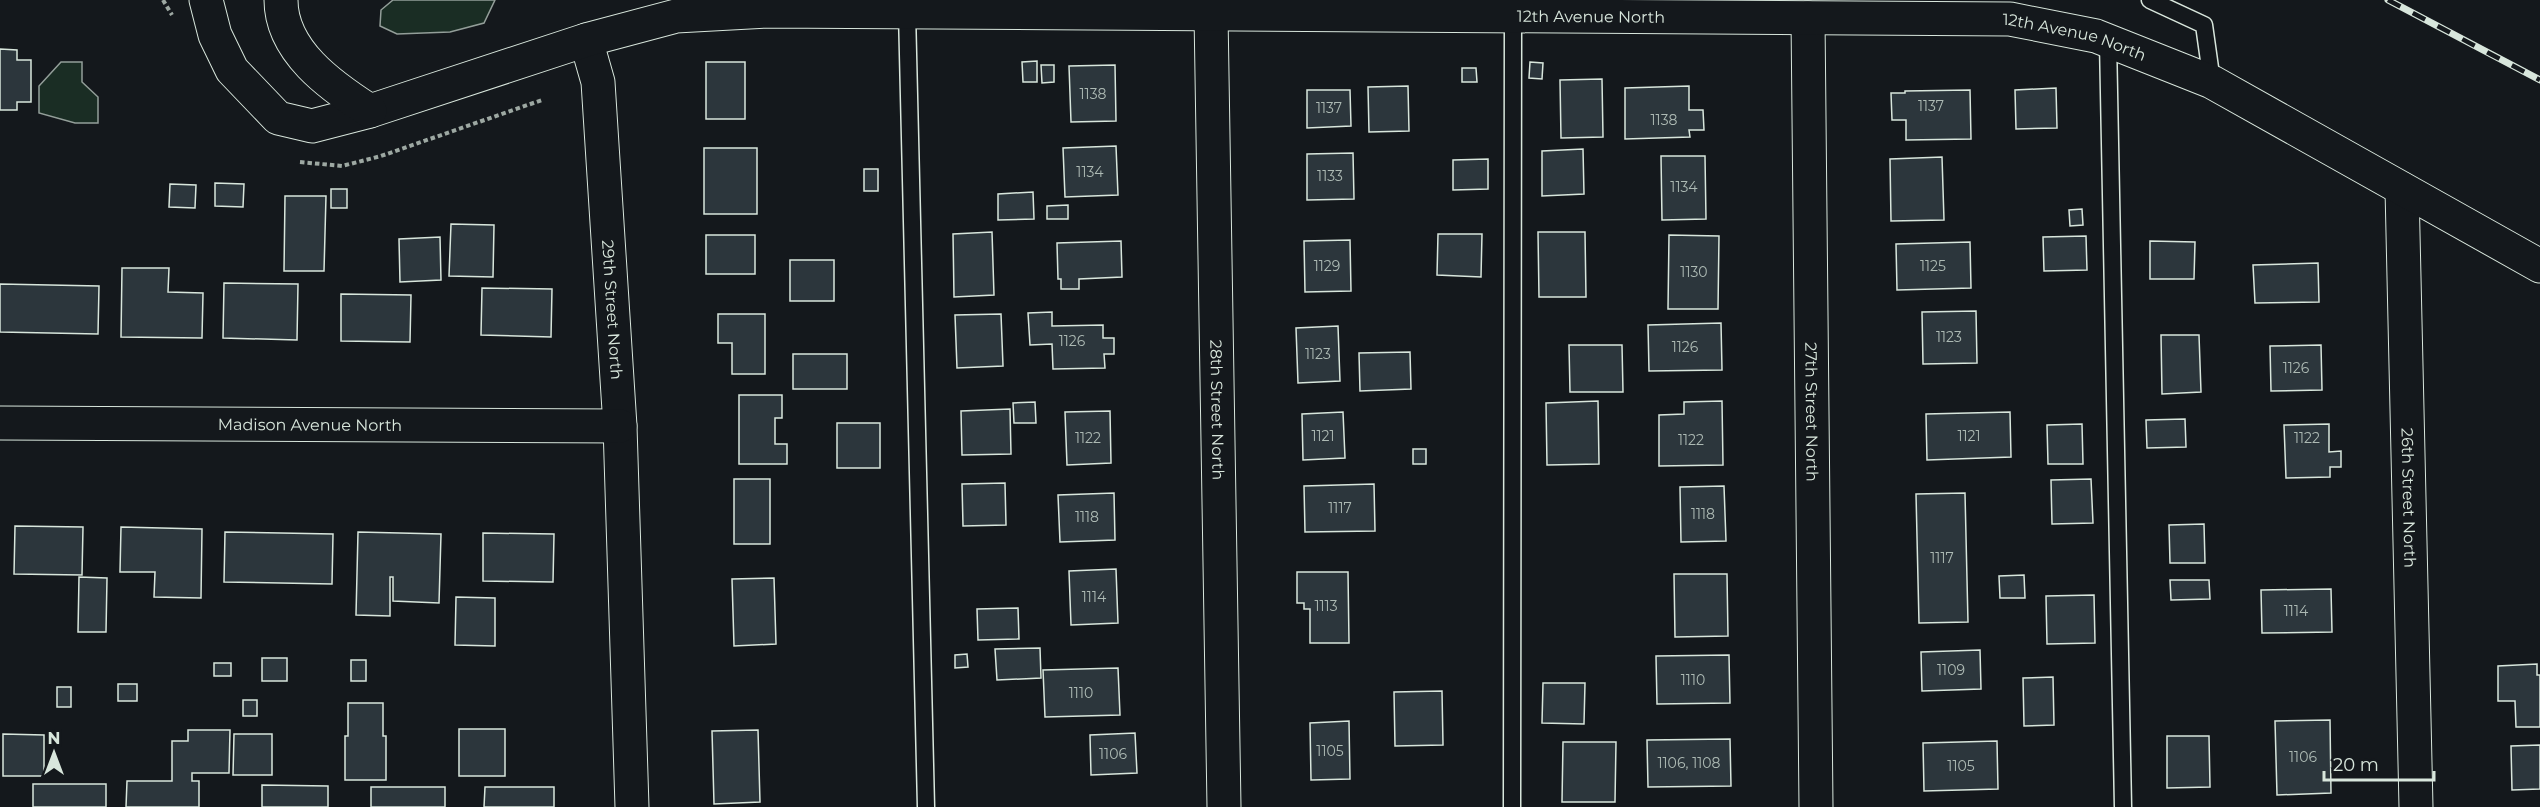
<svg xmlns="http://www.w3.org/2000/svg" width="2540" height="807" viewBox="0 0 2540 807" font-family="Montserrat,sans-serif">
	<rect width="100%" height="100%" fill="#14181c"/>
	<g fill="#1a2d24" stroke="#939e99" stroke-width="1.5">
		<path d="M 393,0 L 495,0 L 484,23 L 450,32 L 397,34 L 380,26 L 381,10 Z"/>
		<path d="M 61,62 L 82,62 L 82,82 L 98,97 L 98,123 L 75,123 L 39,113 L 39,86 Z"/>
	</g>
	<g fill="#2c363c" stroke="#d8e6dc" stroke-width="1.5">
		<path d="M 0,49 L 17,50 L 17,60 L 31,60 L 31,102 L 17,102 L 17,110 L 0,110 Z"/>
		<path d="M 1037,61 L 1037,82 L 1023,82 L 1022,62 Z"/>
		<rect x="706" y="62" width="39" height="57"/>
		<path d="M 1530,62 L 1543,63 L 1542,79 L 1529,78 Z"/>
		<path d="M 1041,65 L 1054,65 L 1054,82 L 1042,83 Z"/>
		<path d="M 1115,65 L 1116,121 L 1071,122 L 1069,66 Z"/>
		<path d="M 1462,68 L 1476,68 L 1477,82 L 1462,82 Z"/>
		<path d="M 1602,79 L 1603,137 L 1561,138 L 1560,80 Z"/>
		<path d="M 1408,86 L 1409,131 L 1369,132 L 1368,87 Z"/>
		<path d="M 1689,86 L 1689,110 L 1703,110 L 1704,130 L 1689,130 L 1690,137 L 1625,139 L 1625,88 Z"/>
		<path d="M 2056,88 L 2057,128 L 2016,129 L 2015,90 Z"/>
		<path d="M 1307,90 L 1350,90 L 1351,126 L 1307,128 Z"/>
		<path d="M 1970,90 L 1971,139 L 1906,140 L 1906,120 L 1892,120 L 1891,93 L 1905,93 L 1905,91 Z"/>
		<path d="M 1116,146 L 1118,195 L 1065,197 L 1063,148 Z"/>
		<rect x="704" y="148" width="53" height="66"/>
		<path d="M 1583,149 L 1584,194 L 1542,196 L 1542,151 Z"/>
		<path d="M 1353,153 L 1354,199 L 1307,200 L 1307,154 Z"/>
		<path d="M 1661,156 L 1705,156 L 1706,219 L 1662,220 Z"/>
		<path d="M 1942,157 L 1944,220 L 1891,221 L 1890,159 Z"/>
		<path d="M 1488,159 L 1488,189 L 1453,190 L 1453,160 Z"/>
		<rect x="864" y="169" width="14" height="22"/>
		<path d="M 215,183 L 244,184 L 243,207 L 215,206 Z"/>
		<path d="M 170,184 L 196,185 L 195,208 L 169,207 Z"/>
		<rect x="331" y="189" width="16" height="19"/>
		<path d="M 1033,192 L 1034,219 L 998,220 L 998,194 Z"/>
		<path d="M 285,196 L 326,196 L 324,271 L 284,271 Z"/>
		<path d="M 1068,205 L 1068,219 L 1047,219 L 1047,206 Z"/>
		<path d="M 2082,209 L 2083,225 L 2070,226 L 2069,210 Z"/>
		<path d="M 451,224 L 494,225 L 493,277 L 449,276 Z"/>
		<path d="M 992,232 L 994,295 L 954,297 L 953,234 Z"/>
		<path d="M 1538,232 L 1585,232 L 1586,297 L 1539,297 Z"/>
		<path d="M 1438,234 L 1482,234 L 1481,277 L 1437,275 Z"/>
		<rect x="706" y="235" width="49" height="39"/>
		<path d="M 1669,235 L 1719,236 L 1718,309 L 1668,309 Z"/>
		<path d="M 2086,236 L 2087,270 L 2044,271 L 2043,237 Z"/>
		<path d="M 440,237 L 441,280 L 400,282 L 399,239 Z"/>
		<path d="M 1350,240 L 1351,291 L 1305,292 L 1304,241 Z"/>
		<path d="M 1121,241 L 1122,277 L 1079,279 L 1079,289 L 1061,289 L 1061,279 L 1058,279 L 1057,243 Z"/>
		<path d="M 2150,241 L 2195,242 L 2194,279 L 2150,279 Z"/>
		<path d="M 1970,242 L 1971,288 L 1897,290 L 1896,244 Z"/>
		<rect x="790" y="260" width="44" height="41"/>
		<path d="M 2318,263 L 2319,302 L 2255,303 L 2253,265 Z"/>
		<path d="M 122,268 L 169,268 L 168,292 L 203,293 L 202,338 L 121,337 Z"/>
		<path d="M 224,283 L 298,284 L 297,340 L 223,338 Z"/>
		<path d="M 0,284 L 99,286 L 98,334 L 0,332 Z"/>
		<path d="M 482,288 L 552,289 L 551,337 L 481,335 Z"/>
		<path d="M 341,294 L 411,295 L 410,342 L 341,341 Z"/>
		<path d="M 1976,311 L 1977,363 L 1923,364 L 1922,312 Z"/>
		<path d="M 1052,312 L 1052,326 L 1103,325 L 1103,338 L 1114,338 L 1114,354 L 1104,354 L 1105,368 L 1053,369 L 1052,344 L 1030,345 L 1028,313 Z"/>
		<path d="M 718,314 L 765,314 L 765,374 L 732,374 L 732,343 L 718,343 Z"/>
		<path d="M 1001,314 L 1003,366 L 957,368 L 955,315 Z"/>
		<path d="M 1721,323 L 1722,370 L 1649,371 L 1648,325 Z"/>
		<path d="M 1338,326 L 1340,381 L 1298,383 L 1296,328 Z"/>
		<path d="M 2161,335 L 2199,335 L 2201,392 L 2162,394 Z"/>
		<path d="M 1569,345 L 1622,345 L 1623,392 L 1570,392 Z"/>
		<path d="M 2321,345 L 2322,390 L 2271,391 L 2270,346 Z"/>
		<path d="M 1410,352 L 1411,389 L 1360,391 L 1359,353 Z"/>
		<rect x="793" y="354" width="54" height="35"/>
		<path d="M 739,395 L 782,395 L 782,418 L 775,418 L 775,444 L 787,444 L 787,464 L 739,464 Z"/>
		<path d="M 1598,401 L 1599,464 L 1547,465 L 1546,403 Z"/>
		<path d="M 1722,401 L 1723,465 L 1659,466 L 1659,415 L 1684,414 L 1684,402 Z"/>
		<path d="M 1035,402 L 1036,423 L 1014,423 L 1013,403 Z"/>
		<path d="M 1010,409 L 1011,454 L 962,455 L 961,411 Z"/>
		<path d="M 1110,411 L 1111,463 L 1067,465 L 1065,412 Z"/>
		<path d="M 1343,412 L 1345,458 L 1303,460 L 1302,414 Z"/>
		<path d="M 2010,412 L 2011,457 L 1927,460 L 1926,414 Z"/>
		<path d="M 2185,419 L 2186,447 L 2147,448 L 2146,420 Z"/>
		<rect x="837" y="423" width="43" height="45"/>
		<path d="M 2082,424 L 2083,464 L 2048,464 L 2047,425 Z"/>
		<path d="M 2329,424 L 2329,452 L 2341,451 L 2341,467 L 2330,467 L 2330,477 L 2286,478 L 2284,425 Z"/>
		<rect x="1413" y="449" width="13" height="15"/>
		<rect x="734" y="479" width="36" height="65"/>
		<path d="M 2091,479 L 2093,523 L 2052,524 L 2051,480 Z"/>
		<path d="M 1005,483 L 1006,525 L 963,526 L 962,484 Z"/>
		<path d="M 1374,484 L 1375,531 L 1305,532 L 1304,486 Z"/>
		<path d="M 1724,486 L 1726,541 L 1681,542 L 1680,487 Z"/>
		<path d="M 1114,493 L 1115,540 L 1060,542 L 1058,495 Z"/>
		<path d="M 1965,493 L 1968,622 L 1919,623 L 1916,494 Z"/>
		<path d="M 2204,524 L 2205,563 L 2170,563 L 2169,525 Z"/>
		<path d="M 15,526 L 83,527 L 82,575 L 14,574 Z"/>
		<path d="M 121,527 L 202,529 L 201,598 L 154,597 L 155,572 L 120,572 Z"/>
		<path d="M 225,532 L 333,534 L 332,584 L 224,582 Z"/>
		<path d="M 358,532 L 441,534 L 439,603 L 393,601 L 393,577 L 390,577 L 390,616 L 356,615 Z"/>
		<path d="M 483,533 L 554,534 L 553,582 L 483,581 Z"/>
		<path d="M 1116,569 L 1118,623 L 1071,625 L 1069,571 Z"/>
		<path d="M 1297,572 L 1348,572 L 1349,643 L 1310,643 L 1310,609 L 1304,609 L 1304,603 L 1297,603 Z"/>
		<path d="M 1674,574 L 1727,574 L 1728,636 L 1675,637 Z"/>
		<path d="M 2024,575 L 2025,598 L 2000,598 L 1999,576 Z"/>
		<path d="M 79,577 L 107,578 L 106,632 L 78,632 Z"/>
		<path d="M 774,578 L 776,644 L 734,646 L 732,579 Z"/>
		<path d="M 2170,580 L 2209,580 L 2210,599 L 2171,600 Z"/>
		<path d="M 2331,589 L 2332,632 L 2262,633 L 2261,590 Z"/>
		<path d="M 2094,595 L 2095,643 L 2047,644 L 2046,596 Z"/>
		<path d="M 456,597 L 495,598 L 495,646 L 455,645 Z"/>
		<path d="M 1018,608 L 1019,639 L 978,640 L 977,609 Z"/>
		<path d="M 1040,648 L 1041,678 L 997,680 L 995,649 Z"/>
		<path d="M 1980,650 L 1981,689 L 1922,691 L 1921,652 Z"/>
		<path d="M 967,654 L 968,667 L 955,668 L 955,655 Z"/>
		<path d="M 1729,655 L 1730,703 L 1657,704 L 1656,656 Z"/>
		<rect x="262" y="658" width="25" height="23"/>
		<rect x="351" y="660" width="15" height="21"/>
		<rect x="214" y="663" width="17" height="13"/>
		<path d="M 2537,664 L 2537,675 L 2540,675 L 2540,727 L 2516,727 L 2515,701 L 2498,701 L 2498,666 Z"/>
		<path d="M 1118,668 L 1120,715 L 1045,717 L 1043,670 Z"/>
		<path d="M 2053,677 L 2054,725 L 2024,726 L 2023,678 Z"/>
		<path d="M 1543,683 L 1585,683 L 1584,724 L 1542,723 Z"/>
		<rect x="118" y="684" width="19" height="17"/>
		<rect x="57" y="687" width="14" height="20"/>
		<path d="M 1442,691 L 1443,745 L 1395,746 L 1394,692 Z"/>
		<rect x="243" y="700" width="14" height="16"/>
		<path d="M 348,703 L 383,703 L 383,736 L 386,736 L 386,780 L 345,780 L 345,736 L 348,736 Z"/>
		<path d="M 2330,720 L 2331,793 L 2277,795 L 2275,721 Z"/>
		<path d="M 1349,721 L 1350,779 L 1311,780 L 1310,723 Z"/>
		<rect x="459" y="729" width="46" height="47"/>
		<path d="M 188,730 L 230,730 L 229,773 L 192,773 L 192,781 L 199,781 L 199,807 L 126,807 L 127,781 L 172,781 L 172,741 L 188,741 Z"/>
		<path d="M 758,730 L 760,802 L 714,804 L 712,731 Z"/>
		<path d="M 1135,733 L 1137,773 L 1091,775 L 1090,735 Z"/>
		<path d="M 3,734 L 44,735 L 44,776 L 3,776 Z"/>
		<path d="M 234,734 L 272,734 L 272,775 L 233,775 Z"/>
		<path d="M 2167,736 L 2209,736 L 2210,787 L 2167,788 Z"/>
		<path d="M 1730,739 L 1731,786 L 1648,787 L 1647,740 Z"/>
		<path d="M 1997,741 L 1998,789 L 1924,791 L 1923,743 Z"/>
		<path d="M 1563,742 L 1616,742 L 1615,802 L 1562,802 Z"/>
		<path d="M 2540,745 L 2540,789 L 2512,790 L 2511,746 Z"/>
		<rect x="33" y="784" width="73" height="23"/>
		<path d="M 262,785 L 328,786 L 328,807 L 262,807 Z"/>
		<rect x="371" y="787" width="74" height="20"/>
		<path d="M 485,787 L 554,787 L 554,807 L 484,807 Z"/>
	</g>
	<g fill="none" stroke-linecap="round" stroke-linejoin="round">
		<defs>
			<g id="service">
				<path d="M 2150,0 L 2204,25 L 2212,82"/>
				<path d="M 907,12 L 926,807"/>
				<path d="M 2108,41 L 2123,807"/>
				<path d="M 1512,807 L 1513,16"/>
			</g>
			<g id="minor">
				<path id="s1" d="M 1211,14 L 1224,807"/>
				<path id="s2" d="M 1808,18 L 1816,807"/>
				<path id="s3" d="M 586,40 L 598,82 L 620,426 L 632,807"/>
				<path id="s4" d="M 2402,189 L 2416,807"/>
				<path id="s5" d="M 0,423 L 620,426"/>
			</g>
			<g id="tertiary">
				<path id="s6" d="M 206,0 L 215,35 L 232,70 L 278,118 L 312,126 L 370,111 L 586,40 L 676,16 L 766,11 L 2010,19 L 2096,36 L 2212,82 L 2540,266"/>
				<path d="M 281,0 C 281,51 331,86 370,111"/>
			</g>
		</defs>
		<use href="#service" stroke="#d8e6dc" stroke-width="19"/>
		<use href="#minor" stroke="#d8e6dc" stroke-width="35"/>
		<use href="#tertiary" stroke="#d8e6dc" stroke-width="35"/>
		<g stroke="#9da8a2" stroke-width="4" stroke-dasharray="4.5 3" stroke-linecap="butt">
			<path d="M 163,0 L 172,15"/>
			<path d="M 300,162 L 342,166 L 381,156 L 542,100"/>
		</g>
		<use href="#service" stroke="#14181c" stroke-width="16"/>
		<use href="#minor" stroke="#14181c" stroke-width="33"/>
		<use href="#tertiary" stroke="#14181c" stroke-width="33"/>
		<defs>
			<path id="rail" d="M 2388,0 L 2540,80"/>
		</defs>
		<use href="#rail" stroke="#d8e6dc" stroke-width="7"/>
		<use href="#rail" stroke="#14181c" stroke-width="4.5" stroke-dasharray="14" stroke-linecap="butt"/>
	</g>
	<g text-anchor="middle" stroke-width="4.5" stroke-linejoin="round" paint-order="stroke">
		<g font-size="14" fill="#adbab4">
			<text x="1093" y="99">1138</text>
			<text x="1931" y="111">1137</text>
			<text x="1329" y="113">1137</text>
			<text x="1664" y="125">1138</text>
			<text x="1090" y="177">1134</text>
			<text x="1330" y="181">1133</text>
			<text x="1684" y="192">1134</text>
			<text x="1327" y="271">1129</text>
			<text x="1933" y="271">1125</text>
			<text x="1694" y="277">1130</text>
			<text x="1949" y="342">1123</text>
			<text x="1072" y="346">1126</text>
			<text x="1685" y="352">1126</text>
			<text x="1318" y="359">1123</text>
			<text x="2296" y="373">1126</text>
			<text x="1323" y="441">1121</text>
			<text x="1969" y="441">1121</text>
			<text x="1088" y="443">1122</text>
			<text x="2307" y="443">1122</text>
			<text x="1691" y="445">1122</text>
			<text x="1340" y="513">1117</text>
			<text x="1703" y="519">1118</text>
			<text x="1087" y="522">1118</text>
			<text x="1942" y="563">1117</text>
			<text x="1094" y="602">1114</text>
			<text x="1326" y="611">1113</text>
			<text x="2296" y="616">1114</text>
			<text x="1951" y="675">1109</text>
			<text x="1693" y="685">1110</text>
			<text x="1081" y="698">1110</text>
			<text x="1330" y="756">1105</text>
			<text x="1113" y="759">1106</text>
			<text x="2303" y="762">1106</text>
			<text x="1689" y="768">1106, 1108</text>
			<text x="1961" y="771">1105</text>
		</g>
		<g font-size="16" fill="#d8e6dc" stroke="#14181c">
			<text dy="6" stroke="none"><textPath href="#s6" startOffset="1472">12th Avenue North</textPath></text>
			<text dy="6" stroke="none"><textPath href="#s6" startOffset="1958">12th Avenue North</textPath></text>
			<text dy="6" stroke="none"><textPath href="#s3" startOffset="272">29th Street North</textPath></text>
			<text dy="6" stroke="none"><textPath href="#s1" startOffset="396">28th Street North</textPath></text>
			<text dy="6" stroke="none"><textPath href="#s2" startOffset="394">27th Street North</textPath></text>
			<text dy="6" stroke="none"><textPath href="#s5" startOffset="310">Madison Avenue North</textPath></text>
			<text dy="6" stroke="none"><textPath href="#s4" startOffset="309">26th Street North</textPath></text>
		</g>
	</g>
	<g transform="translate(54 753)" stroke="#14181c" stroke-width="4.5" paint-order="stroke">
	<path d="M0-4.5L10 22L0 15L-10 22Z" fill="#d8e6dc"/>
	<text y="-9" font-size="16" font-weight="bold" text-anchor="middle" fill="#d8e6dc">N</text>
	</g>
	<path d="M2324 771v9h110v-9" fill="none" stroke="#d8e6dc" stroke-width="3"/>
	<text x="2333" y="771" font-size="18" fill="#d8e6dc" stroke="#14181c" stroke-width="4.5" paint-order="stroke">20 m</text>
</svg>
